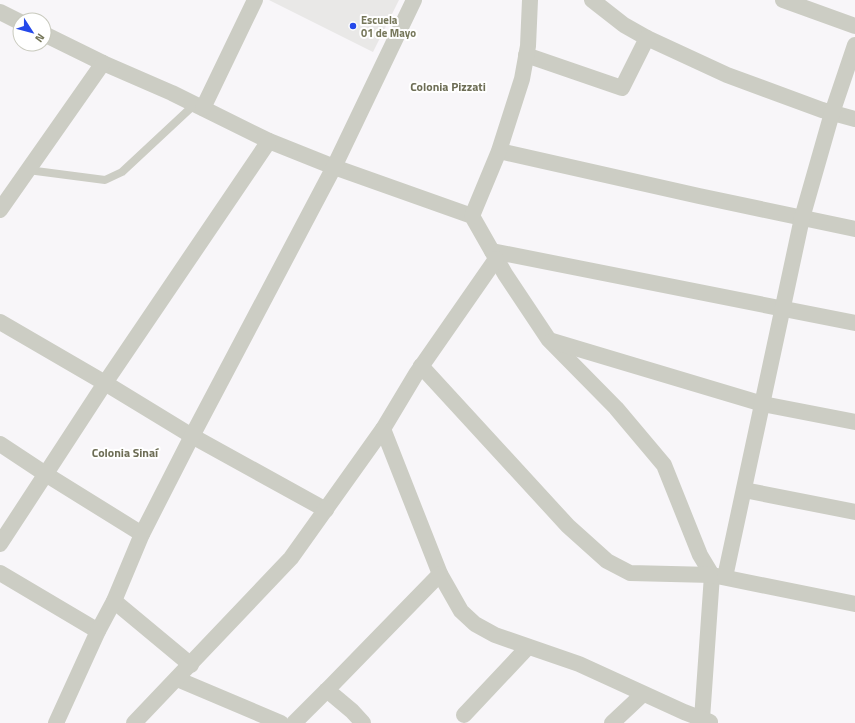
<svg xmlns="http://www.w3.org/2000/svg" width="855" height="723" viewBox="0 0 855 723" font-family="'Titillium Web',sans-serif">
	<rect width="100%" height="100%" fill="#f8f6f9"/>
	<path fill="#e9e8e7" d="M 269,0 L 399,0 L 373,52 Z"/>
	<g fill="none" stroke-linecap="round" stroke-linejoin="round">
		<path stroke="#cccdc4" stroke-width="8" d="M 28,170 L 105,180 L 122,172 L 195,104"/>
		<g stroke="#cccdc4" stroke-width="16">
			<path d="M 592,0 L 624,25 L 647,38 L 727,75 L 822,110 L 855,119"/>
			<path d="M 783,0 L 855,26"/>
			<path d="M 0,12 L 20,22"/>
			<path d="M 44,34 L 103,63 L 172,93 L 269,141 L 334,167 L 472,216 L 505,274 L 549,340 L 616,408 L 664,465 L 700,555 L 712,575 L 702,719 L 704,723"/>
			<path d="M 526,55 L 622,88 L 647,38"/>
			<path d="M 203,108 L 255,0"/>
			<path d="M 499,151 L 699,196 L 855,229"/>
			<path d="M 0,210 L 103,63"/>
			<path d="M 472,216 L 499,151 L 522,79 L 528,46 L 530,0"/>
			<path d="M 492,251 L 855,323"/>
			<path d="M 0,322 L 105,383 L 192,436 L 326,510"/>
			<path d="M 552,341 L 763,404 L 855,422"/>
			<path d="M 421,366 L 568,526 L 607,561 L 630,573 L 712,575 L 855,604"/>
			<path d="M 383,429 L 416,374 L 496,259"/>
			<path d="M 0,444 L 47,475 L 142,534"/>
			<path d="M 744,490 L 855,512"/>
			<path d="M 0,544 L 105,383 L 269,141"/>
			<path d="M 0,573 L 98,631"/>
			<path d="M 725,577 L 802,218 L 832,113 L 855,45"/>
			<path d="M 114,601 L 191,665"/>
			<path d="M 177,679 L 281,723"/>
			<path d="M 464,715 L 528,647"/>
			<path d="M 56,723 L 98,631 L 114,601 L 142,534 L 192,436 L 334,167 L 414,0"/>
			<path d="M 134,723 L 291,558 L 383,429 L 440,574 L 461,611 L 475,624 L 495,635 L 579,664 L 684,712 L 710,722"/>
			<path d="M 294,723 L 327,690"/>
			<path d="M 363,723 L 352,711 L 327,690 L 440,574"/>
			<path d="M 612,723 L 643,694"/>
		</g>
	</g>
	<circle fill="#2549ea" stroke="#fff" stroke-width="1.5" cx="353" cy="26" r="4"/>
	<g text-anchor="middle" stroke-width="4" stroke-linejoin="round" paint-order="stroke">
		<g font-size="11" font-weight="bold" fill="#76775a" stroke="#fff" text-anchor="start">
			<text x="361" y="24">Escuela<tspan x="361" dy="13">01 de Mayo</tspan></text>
		</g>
		<g font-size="12" font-weight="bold" fill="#6d6d55" stroke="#fff">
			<text x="448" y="91">Colonia Pizzati</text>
			<text x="125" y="457">Colonia Sinaí</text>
		</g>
	</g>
	<g transform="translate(32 32) rotate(126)"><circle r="19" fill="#ffffff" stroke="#c8c9bd"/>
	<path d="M0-3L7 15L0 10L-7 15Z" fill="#2549ea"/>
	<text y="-6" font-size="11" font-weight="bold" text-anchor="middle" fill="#76775a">N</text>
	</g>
</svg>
